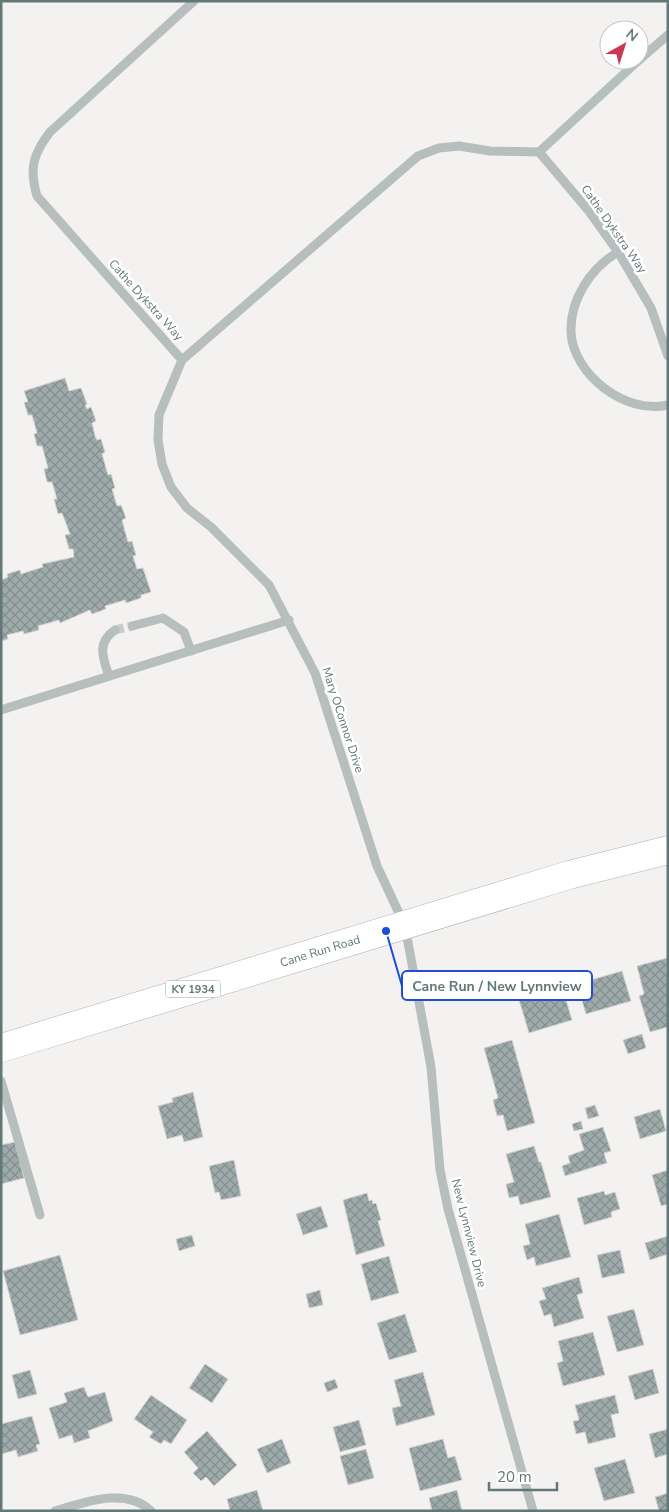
<svg xmlns="http://www.w3.org/2000/svg" width="669" height="1512" viewBox="0 0 669 1512" font-family="'Nunito Sans',sans-serif">
	<defs>
		<pattern id="building-cross-hatch" width="8" height="8" patternUnits="userSpaceOnUse" patternTransform="scale(1.25)"><rect width="8" height="8" fill="#9eabaa"/><path d="M0 0l8 8M0 8l8-8" fill="none" stroke="#84908f"/></pattern>
	</defs>
	<rect width="100%" height="100%" fill="#f4f2f0"/>
	<g fill="url(#building-cross-hatch)" stroke="#d5d4d3">
		<path d="M 65,378 L 69,391 L 81,388 L 87,404 L 85,405 L 87,409 L 91,407 L 96,421 L 92,423 L 95,436 L 97,440 L 101,439 L 105,452 L 102,454 L 108,475 L 111,474 L 115,488 L 112,489 L 117,506 L 121,505 L 126,518 L 122,520 L 128,542 L 132,541 L 136,555 L 133,556 L 137,569 L 143,568 L 151,592 L 141,595 L 141,598 L 126,603 L 125,600 L 105,606 L 106,609 L 92,614 L 90,610 L 60,623 L 59,620 L 38,626 L 39,630 L 24,634 L 23,631 L 7,635 L 8,639 L 1,641 L 1,580 L 8,577 L 7,574 L 20,570 L 21,574 L 43,567 L 42,564 L 74,557 L 73,549 L 69,549 L 65,535 L 70,534 L 62,513 L 58,514 L 54,499 L 57,499 L 52,482 L 47,482 L 44,469 L 48,468 L 42,446 L 37,446 L 34,434 L 37,433 L 32,415 L 28,415 L 24,402 L 28,402 L 24,391 Z"/>
		<path d="M 667,958 L 668,1027 L 650,1032 L 639,996 L 644,994 L 637,966 Z"/>
		<path d="M 622,971 L 631,1001 L 586,1014 L 577,984 Z"/>
		<path d="M 547,984 L 549,991 L 562,987 L 572,1020 L 529,1033 L 519,1000 L 533,995 L 532,989 Z"/>
		<path d="M 642,1034 L 646,1048 L 628,1054 L 623,1040 Z"/>
		<path d="M 512,1040 L 535,1123 L 507,1131 L 503,1115 L 497,1116 L 493,1100 L 498,1098 L 484,1048 Z"/>
		<path d="M 193,1092 L 203,1137 L 184,1142 L 182,1135 L 167,1139 L 158,1106 L 173,1102 L 172,1098 Z"/>
		<path d="M 595,1105 L 599,1116 L 588,1119 L 585,1108 Z"/>
		<path d="M 660,1109 L 666,1131 L 640,1139 L 634,1117 Z"/>
		<path d="M 581,1121 L 583,1129 L 574,1131 L 572,1124 Z"/>
		<path d="M 603,1127 L 611,1151 L 604,1153 L 607,1163 L 565,1176 L 562,1166 L 570,1163 L 568,1156 L 584,1150 L 579,1134 Z"/>
		<path d="M 15,1142 L 24,1178 L 1,1184 L 1,1145 Z"/>
		<path d="M 534,1146 L 539,1162 L 541,1162 L 551,1197 L 520,1205 L 518,1196 L 509,1198 L 506,1184 L 514,1182 L 506,1154 Z"/>
		<path d="M 234,1160 L 241,1196 L 221,1200 L 219,1192 L 215,1193 L 209,1166 Z"/>
		<path d="M 668,1170 L 668,1204 L 661,1206 L 652,1175 Z"/>
		<path d="M 604,1191 L 605,1195 L 615,1192 L 620,1209 L 611,1212 L 612,1217 L 584,1225 L 577,1198 Z"/>
		<path d="M 367,1193 L 369,1201 L 372,1200 L 373,1204 L 376,1203 L 381,1220 L 378,1221 L 385,1246 L 356,1255 L 343,1200 Z"/>
		<path d="M 321,1206 L 328,1227 L 303,1235 L 296,1214 Z"/>
		<path d="M 559,1214 L 571,1257 L 536,1266 L 534,1257 L 527,1260 L 523,1246 L 530,1244 L 525,1224 Z"/>
		<path d="M 192,1235 L 195,1246 L 179,1251 L 176,1239 Z"/>
		<path d="M 668,1236 L 668,1254 L 650,1260 L 645,1243 Z"/>
		<path d="M 620,1250 L 625,1273 L 602,1278 L 597,1255 Z"/>
		<path d="M 60,1255 L 78,1320 L 20,1335 L 3,1271 Z"/>
		<path d="M 389,1256 L 399,1293 L 371,1301 L 361,1264 Z"/>
		<path d="M 579,1277 L 583,1293 L 577,1295 L 584,1318 L 554,1327 L 551,1314 L 544,1316 L 539,1301 L 546,1299 L 542,1288 Z"/>
		<path d="M 320,1290 L 323,1305 L 309,1308 L 306,1294 Z"/>
		<path d="M 634,1309 L 644,1345 L 617,1352 L 607,1316 Z"/>
		<path d="M 405,1314 L 417,1352 L 389,1360 L 377,1323 Z"/>
		<path d="M 593,1332 L 605,1375 L 563,1386 L 557,1363 L 563,1361 L 558,1341 Z"/>
		<path d="M 205,1364 L 228,1379 L 212,1403 L 189,1388 Z"/>
		<path d="M 653,1369 L 659,1393 L 635,1400 L 628,1376 Z"/>
		<path d="M 30,1370 L 37,1394 L 18,1399 L 12,1375 Z"/>
		<path d="M 423,1372 L 435,1415 L 396,1426 L 392,1408 L 401,1406 L 394,1380 Z"/>
		<path d="M 335,1379 L 338,1388 L 327,1392 L 324,1383 Z"/>
		<path d="M 84,1387 L 88,1397 L 105,1392 L 113,1421 L 88,1431 L 90,1438 L 74,1443 L 72,1435 L 59,1439 L 49,1408 L 67,1402 L 64,1393 Z"/>
		<path d="M 151,1395 L 187,1420 L 171,1444 L 164,1440 L 161,1444 L 149,1437 L 153,1432 L 134,1419 Z"/>
		<path d="M 615,1395 L 619,1413 L 611,1415 L 616,1437 L 588,1444 L 585,1432 L 576,1434 L 573,1421 L 579,1420 L 575,1405 Z"/>
		<path d="M 32,1416 L 40,1444 L 36,1445 L 38,1451 L 18,1457 L 16,1450 L 1,1454 L 1,1424 Z"/>
		<path d="M 359,1420 L 366,1445 L 340,1452 L 333,1427 Z"/>
		<path d="M 668,1429 L 668,1454 L 655,1458 L 649,1434 Z"/>
		<path d="M 207,1431 L 237,1465 L 214,1486 L 206,1477 L 201,1481 L 193,1473 L 198,1468 L 184,1452 Z"/>
		<path d="M 282,1439 L 291,1463 L 267,1473 L 257,1449 Z"/>
		<path d="M 443,1439 L 448,1458 L 455,1456 L 462,1480 L 420,1491 L 409,1448 Z"/>
		<path d="M 366,1449 L 374,1478 L 348,1485 L 340,1456 Z"/>
		<path d="M 625,1459 L 635,1493 L 604,1501 L 594,1468 Z"/>
		<path d="M 257,1490 L 263,1511 L 230,1511 L 227,1499 Z"/>
		<path d="M 457,1490 L 462,1511 L 432,1511 L 429,1498 Z"/>
		<path d="M 668,1493 L 668,1511 L 659,1511 L 655,1497 Z"/>
	</g>
	<g fill="none" stroke-linecap="round" stroke-linejoin="round">
		<path stroke="#c8cdcc" stroke-width="9" stroke-dasharray="9 4.5" stroke-linecap="butt" d="M 115,630 L 132,626"/>
		<defs>
			<path id="highway" d="M 1,1048 L 569,875 L 668,850"/>
		</defs>
		<use href="#highway" stroke="#adb3b3" stroke-width="29"/>
		<g stroke="#b6bebe" stroke-width="9">
			<path d="M 639,60 L 668,35"/>
			<path d="M 539,152 L 588,210 L 618,252 L 651,308 L 668,356"/>
			<path d="M 618,252 C 591,268 570,299 571,332 C 573,375 626,415 668,405"/>
			<path d="M 182,360 L 37,196 C 29,169 33,154 50,132 L 194,1"/>
			<path d="M 132,626 L 163,618 L 184,632 L 191,651"/>
			<path d="M 109,676 C 103,658 96,643 115,630"/>
			<path d="M 1,710 L 289,620"/>
			<path d="M 1,1081 L 40,1215"/>
			<path d="M 55,1511 C 83,1503 126,1486 151,1511"/>
			<path d="M 533,1511 L 448,1209 L 440,1170 L 431,1067 L 405,926 L 377,866 L 315,673 L 269,585 L 211,527 L 187,508 L 171,487 L 162,464 L 158,440 L 159,415 L 182,360 L 418,156 L 439,148 L 459,146 L 490,151 L 539,152 L 639,60"/>
		</g>
		<use href="#highway" stroke="#fff" stroke-width="28"/>
	</g>
	<g text-anchor="middle" stroke-width="5" stroke-linejoin="round" paint-order="stroke">
		<rect fill="#fff" stroke="#91a0a0" stroke-width="1" x="165.5" y="980.5" width="55" height="17" rx="4"/>
		<g font-size="11" font-weight="bold" fill="#627878">
			<text x="193" y="993">KY 1934</text>
		</g>
		<g font-size="12" fill="#627878" stroke="#fff">
			<text transform="translate(614 229) rotate(55)" y="4">Cathe Dykstra Way</text>
			<text transform="translate(146 300) rotate(48)" y="4">Cathe Dykstra Way</text>
			<text transform="translate(343 720) rotate(72)" y="4">Mary OConnor Drive</text>
			<text transform="translate(320 951) rotate(-17)" y="4">Cane Run Road</text>
			<text transform="translate(469 1233) rotate(76)" y="4">New Lynnview Drive</text>
		</g>
	</g>
	<path fill="none" stroke="#1d4ed8" stroke-width="2" d="M386 931L402 986"/>
	<circle fill="#1d4ed8" stroke="#fff" stroke-width="2" cx="386" cy="931" r="5"/>
	<rect fill="#fff" stroke="#1d4ed8" stroke-width="2" x="402" y="971" width="190" height="29" rx="5"/>
	<g font-size="14" text-anchor="middle" font-weight="bold" fill="#627878">
		<text x="497" y="991">Cane Run / New Lynnview</text>
	</g>
	<rect width="669" height="1512" fill="none" stroke="#627878" stroke-width="5"/>
	<g transform="translate(624 45) rotate(39)"><circle r="24" fill="#ffffff" stroke="#c0c9c9"/>
	<path d="M0-4L9 19L0 12L-9 19Z" fill="#cb3854"/>
	<text y="-8" font-size="14" font-weight="bold" text-anchor="middle" fill="#627878">N</text>
	</g>
	<path d="M489 1482v8h68v-8" fill="none" stroke="#627878" stroke-width="2.5"/>
	<text x="497" y="1482" font-size="15" fill="#627878" stroke="#ffffff" stroke-width="4" paint-order="stroke">20 m</text>
</svg>
